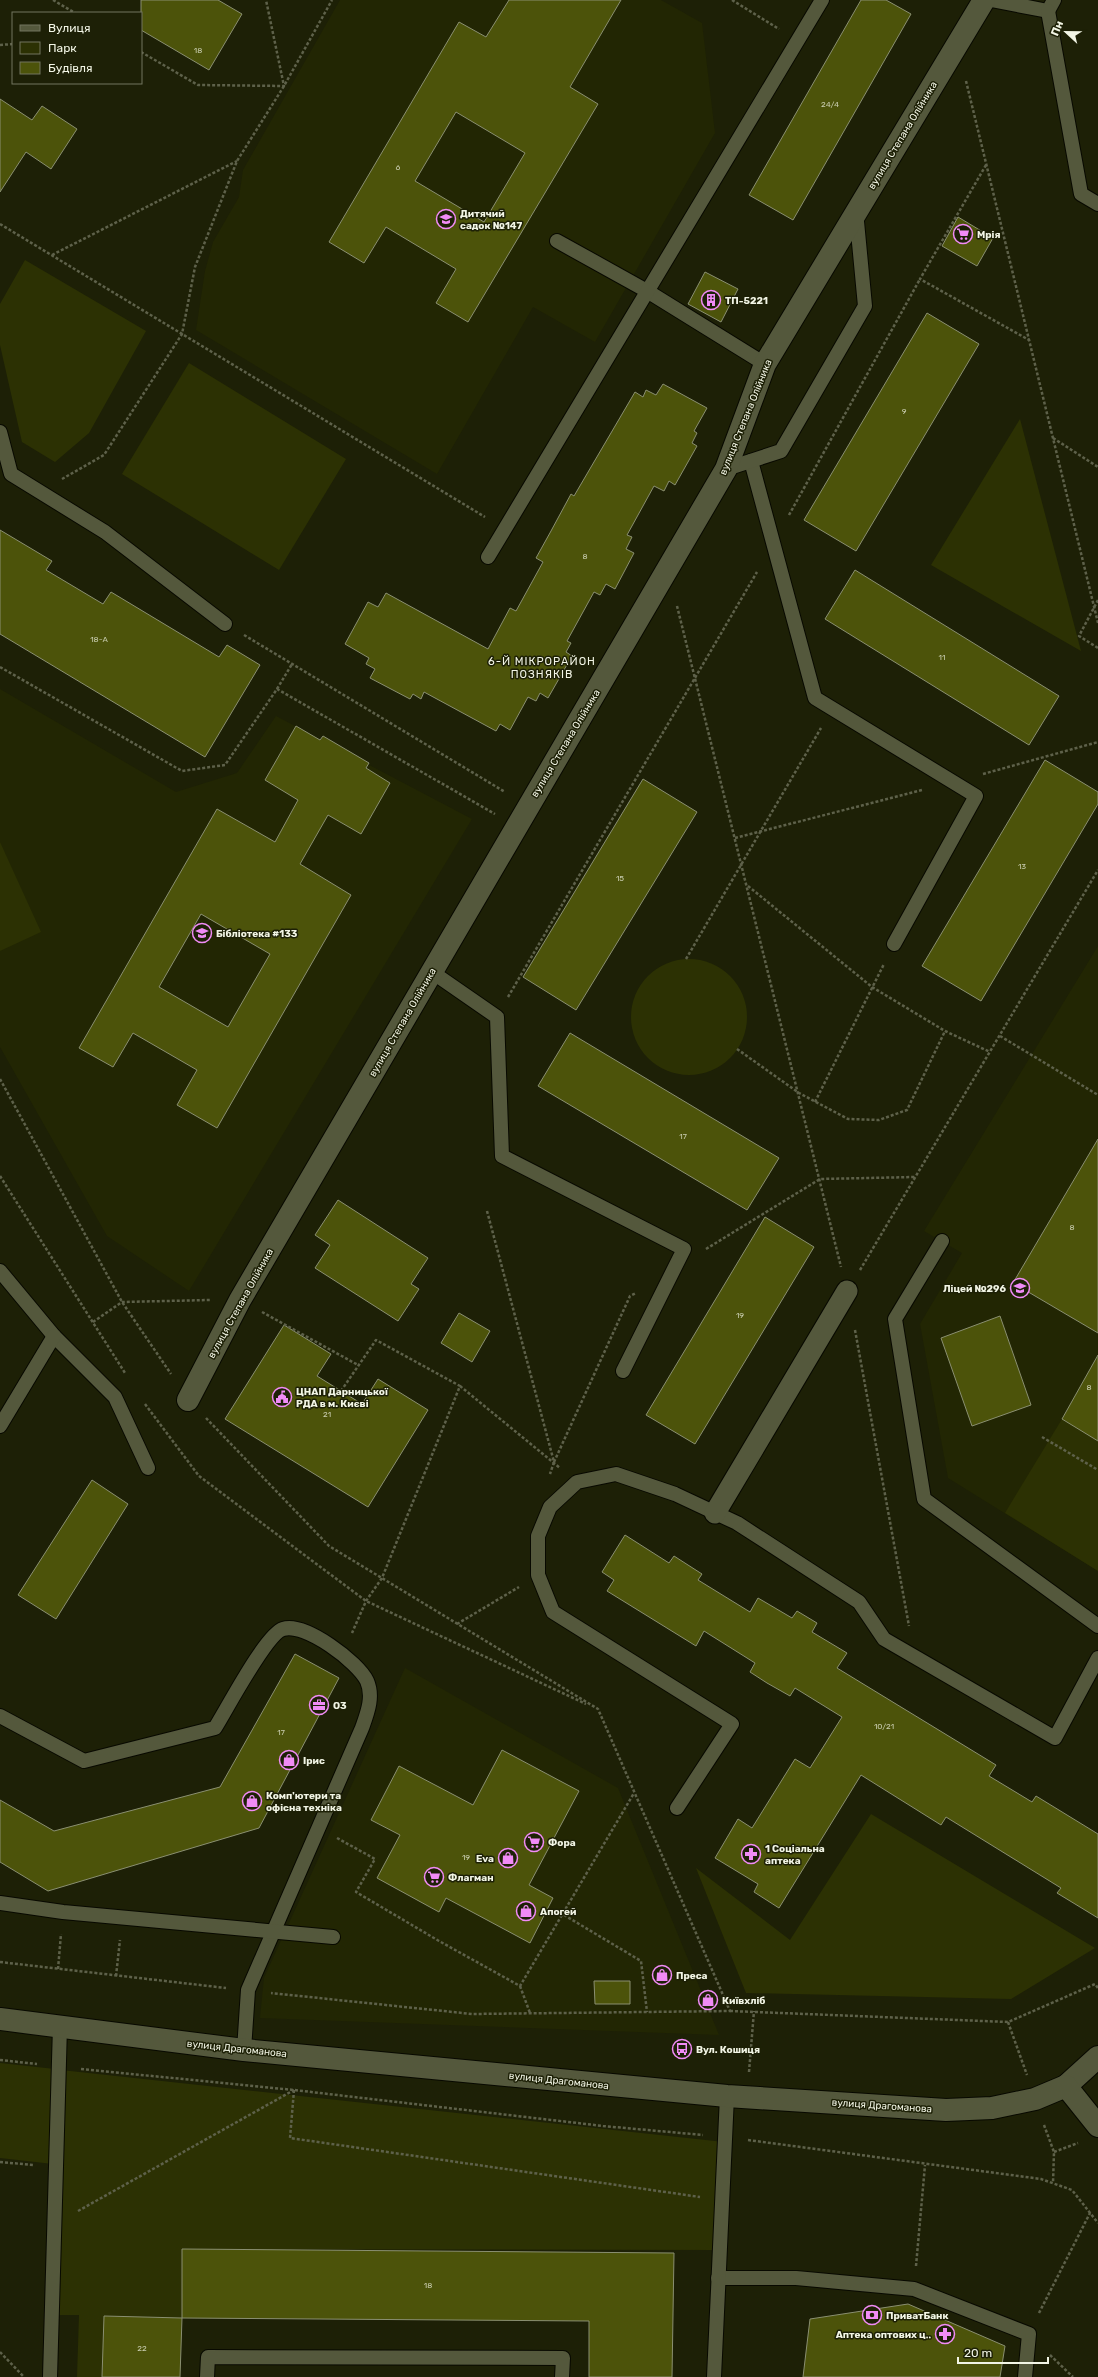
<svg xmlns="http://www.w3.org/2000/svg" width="1098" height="2377" viewBox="0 0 1098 2377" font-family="Rubik,sans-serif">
	<rect width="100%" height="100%" fill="#1d2006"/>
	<g fill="#222603">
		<path d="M 340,0 L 661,0 L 702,23 L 715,133 L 595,342 L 533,307 L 437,474 L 196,330 L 205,271 L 213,242 L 239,197 L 243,170 Z"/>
		<path d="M 0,689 L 176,792 L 237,773 L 276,716 L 472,819 L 189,1291 L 107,1236 L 0,1047 Z"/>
		<path d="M 1098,946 L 1098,1571 L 948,1478 L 920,1324 L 962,1253 L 924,1231 Z"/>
		<path d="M 405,1668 L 618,1788 L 719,2035 L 260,2018 L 264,1978 Z"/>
	</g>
	<g fill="#2c3103">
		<path d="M 25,260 L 146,331 L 89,433 L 55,462 L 22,442 L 0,345 L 0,304 Z"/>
		<path d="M 189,363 L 346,459 L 279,570 L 122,474 Z"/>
		<path d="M 1020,419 L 1081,651 L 931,565 Z"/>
		<path d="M 0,842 L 41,932 L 0,951 Z"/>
		<circle cx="689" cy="1017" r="58"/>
		<path d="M 1062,1419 L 1098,1441 L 1098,1571 L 1005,1513 Z"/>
		<path d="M 871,1814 L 1095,1948 L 1011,1999 L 746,1993 L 696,1868 L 790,1940 Z"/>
		<path d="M 0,2063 L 55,2069 L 53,2164 L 0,2158 Z"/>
		<path d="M 61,2070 L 724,2142 L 721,2250 L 182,2249 L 182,2318 L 104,2316 L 102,2377 L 77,2377 L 79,2315 L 57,2315 Z"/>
	</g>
	<g fill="#4c530a" stroke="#8a8f71" fill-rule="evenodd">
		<path d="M 141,0 L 218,0 L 242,14 L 209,70 L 141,30 Z"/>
		<path d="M 509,0 L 621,0 L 570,87 L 598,104 L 468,322 L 436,303 L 456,269 L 386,227 L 364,263 L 329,242 L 459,22 L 486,37 ZM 456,112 L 525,153 L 484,222 L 415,181 Z"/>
		<path d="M 861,0 L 886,0 L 911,14 L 793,220 L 749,195 Z"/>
		<path d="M 0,99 L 32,120 L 42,106 L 77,129 L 51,169 L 26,152 L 0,192 Z"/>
		<path d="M 958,217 L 993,238 L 977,266 L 942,246 Z"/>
		<path d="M 705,272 L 738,289 L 721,322 L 688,304 Z"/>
		<path d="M 927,313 L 979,344 L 856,551 L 804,520 Z"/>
		<path d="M 663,384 L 707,408 L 694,431 L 697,433 L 692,443 L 697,446 L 675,485 L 669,481 L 664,491 L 654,486 L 627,535 L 632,537 L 626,549 L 634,553 L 615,589 L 606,584 L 600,595 L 594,592 L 567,641 L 571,643 L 566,652 L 572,656 L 548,698 L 540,693 L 536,701 L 528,697 L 510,730 L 500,724 L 496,731 L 424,692 L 421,699 L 413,694 L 410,699 L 370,678 L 375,669 L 366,664 L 369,658 L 345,644 L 368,602 L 378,607 L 386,593 L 488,649 L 510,608 L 516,611 L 543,562 L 536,558 L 551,531 L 571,494 L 574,496 L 635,392 L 643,397 L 646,390 L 656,395 Z"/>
		<path d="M 0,530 L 52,561 L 46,570 L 103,604 L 111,592 L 219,657 L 227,645 L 260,665 L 205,757 L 0,634 Z"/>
		<path d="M 855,570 L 1059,696 L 1029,745 L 825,619 Z"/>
		<path d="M 296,726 L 320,740 L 323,736 L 369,763 L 366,768 L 390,783 L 361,834 L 328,815 L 300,864 L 351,895 L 217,1128 L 177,1105 L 197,1070 L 133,1033 L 113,1067 L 79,1048 L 217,809 L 275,842 L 298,800 L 265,780 ZM 201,914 L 270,954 L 228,1027 L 159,987 Z"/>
		<path d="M 1045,760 L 1098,792 L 1098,804 L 981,1001 L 922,966 Z"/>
		<path d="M 643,779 L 697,812 L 576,1010 L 523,977 Z"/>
		<path d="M 570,1033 L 779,1158 L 747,1210 L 538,1086 Z"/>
		<path d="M 1098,1139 L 1098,1333 L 1013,1283 Z"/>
		<path d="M 338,1200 L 428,1258 L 411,1284 L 419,1289 L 398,1321 L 315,1268 L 330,1245 L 315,1235 Z"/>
		<path d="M 765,1217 L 814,1247 L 695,1444 L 646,1415 Z"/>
		<path d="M 459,1313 L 490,1331 L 472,1362 L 441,1343 Z"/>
		<path d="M 1000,1316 L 1031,1405 L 972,1426 L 941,1338 Z"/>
		<path d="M 284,1325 L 331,1354 L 317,1376 L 362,1404 L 378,1379 L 428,1410 L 368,1507 L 225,1419 Z"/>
		<path d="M 1098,1355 L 1098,1441 L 1062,1419 Z"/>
		<path d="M 92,1480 L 128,1504 L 56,1619 L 18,1595 Z"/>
		<path d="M 625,1535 L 669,1563 L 674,1556 L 702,1574 L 698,1580 L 750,1612 L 758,1598 L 792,1618 L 797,1611 L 817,1623 L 812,1632 L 847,1653 L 837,1668 L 996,1765 L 989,1776 L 1032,1802 L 1036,1796 L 1098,1834 L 1098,1918 L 1057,1893 L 1061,1888 L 946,1817 L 941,1825 L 861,1775 L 779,1908 L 754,1892 L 758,1884 L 715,1858 L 738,1819 L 752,1828 L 795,1759 L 810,1768 L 842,1717 L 795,1688 L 790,1696 L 767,1683 L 750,1672 L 755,1663 L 704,1631 L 696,1646 L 607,1591 L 614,1580 L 602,1572 Z"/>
		<path d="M 295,1654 L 339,1678 L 259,1828 L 48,1891 L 0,1862 L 0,1800 L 54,1831 L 220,1787 Z"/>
		<path d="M 502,1750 L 579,1791 L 529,1885 L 553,1898 L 530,1943 L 446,1898 L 439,1912 L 377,1878 L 400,1835 L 371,1820 L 399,1766 L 473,1805 Z"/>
		<path d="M 594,1981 L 630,1981 L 630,2004 L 595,2004 Z"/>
		<path d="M 182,2249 L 674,2253 L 672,2377 L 589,2377 L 589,2321 L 182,2318 Z"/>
		<path d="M 908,2304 L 1005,2346 L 1000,2377 L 803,2377 L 810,2319 Z"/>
		<path d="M 104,2316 L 182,2318 L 180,2377 L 102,2377 Z"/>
	</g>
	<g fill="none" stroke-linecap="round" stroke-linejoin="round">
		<defs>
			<g id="service">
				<path d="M 991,0 L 1048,11 L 1054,0"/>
				<path d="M 1048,11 L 1081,194 L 1098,204"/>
				<path d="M 557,241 L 647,291 L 765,364"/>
				<path d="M 0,432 L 11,474 L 105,532 L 225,624"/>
				<path d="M 751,461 L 815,698 L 976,796 L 894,944"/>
				<path d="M 726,469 L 781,451 L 865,306 L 856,211"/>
				<path d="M 488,557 L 822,0"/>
				<path d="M 432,972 L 497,1017 L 502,1156 L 684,1249 L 623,1371"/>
				<path d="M 942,1241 L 895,1319 L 924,1499 L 1098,1626"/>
				<path d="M 0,1271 L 54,1336 L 115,1397 L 148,1468"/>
				<path d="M 0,1426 L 54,1336"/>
				<path d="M 0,1716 L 84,1761 L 215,1728 C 227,1709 266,1634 283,1629 C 305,1622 358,1662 367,1681 C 374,1697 367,1714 362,1728 L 248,1990 L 244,2050"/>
				<path d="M 677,1808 L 732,1724 L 553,1612 L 538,1575 L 538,1536 L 550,1507 L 577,1482 L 616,1474 L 675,1494 L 737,1523 L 859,1602 L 884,1639 L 1055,1738 L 1098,1658"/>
				<path d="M 0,1903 L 63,1912 L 333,1937"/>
				<path d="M 718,2278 L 796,2278 L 914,2289 L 1029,2334 L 1025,2377"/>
				<path d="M 50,2377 L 60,2026"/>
				<path d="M 207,2377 L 208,2357 L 563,2358 L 562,2377"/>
				<path d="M 714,2377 L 727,2096"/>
			</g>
			<path id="pedestrian" d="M 715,1513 L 847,1291"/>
			<g id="minor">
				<path d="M 188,1400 L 240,1300 L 726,469 L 765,364 L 984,0"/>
				<path d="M 1066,2086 L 1098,2057"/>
			</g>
			<path id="tertiary" d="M 0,2019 L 244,2050 L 727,2096 L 946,2110 L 992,2108 L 1035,2099 L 1066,2086 L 1098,2126"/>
		</defs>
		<use href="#service" stroke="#080900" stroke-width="16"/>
		<use href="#pedestrian" stroke="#080900" stroke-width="23"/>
		<use href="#minor" stroke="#080900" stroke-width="24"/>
		<use href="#tertiary" stroke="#080900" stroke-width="24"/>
		<g stroke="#5e614a" stroke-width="2.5" stroke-dasharray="3 2" stroke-linecap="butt">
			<path d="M 53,0 L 75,13"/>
			<path d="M 732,0 L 779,29"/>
			<path d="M 0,45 L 13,44"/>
			<path d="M 141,52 L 198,85 L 284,86 L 266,0"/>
			<path d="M 966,81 L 1098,623"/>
			<path d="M 986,165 L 920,279 L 1029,340"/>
			<path d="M 0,224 L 485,517"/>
			<path d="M 52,255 L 237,161"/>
			<path d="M 1053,438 L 1098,467"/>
			<path d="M 62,479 L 104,455 L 182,334 L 195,267 L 237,161 L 284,86 L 332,0"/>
			<path d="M 789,515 L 920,279"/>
			<path d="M 1098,600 L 1079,636 L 1098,648"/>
			<path d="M 677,606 L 841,1267"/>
			<path d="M 244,635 L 505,792"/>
			<path d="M 0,667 L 182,771 L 225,765 L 277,689 L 495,814"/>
			<path d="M 277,689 L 292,664"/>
			<path d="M 983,774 L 1098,742"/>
			<path d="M 735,838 L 922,790"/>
			<path d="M 748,886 L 872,987 L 945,1031 L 990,1052"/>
			<path d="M 686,959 L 821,728"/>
			<path d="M 508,997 L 757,572"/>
			<path d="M 1000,1036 L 1098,1095"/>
			<path d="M 737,1049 L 799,1093 L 848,1119 L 879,1120 L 907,1110 L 945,1031"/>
			<path d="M 0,1079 L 122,1302 L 171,1374"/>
			<path d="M 815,1102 L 884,964"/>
			<path d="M 0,1176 L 125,1373"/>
			<path d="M 487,1211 L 554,1462 L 550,1474"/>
			<path d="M 706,1249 L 820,1179 L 915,1177"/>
			<path d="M 860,1270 L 1098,870"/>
			<path d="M 262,1312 L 358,1365"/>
			<path d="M 93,1322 L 122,1302 L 210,1300"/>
			<path d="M 855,1330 L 909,1626"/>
			<path d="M 460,1386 L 560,1468"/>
			<path d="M 341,1391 L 376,1340 L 460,1386 L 382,1578 L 366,1601 L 352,1633"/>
			<path d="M 145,1404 L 199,1476 L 366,1601 L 586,1704"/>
			<path d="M 206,1418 L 329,1546 L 598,1709 L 730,2011 L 472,2014 L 271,1993"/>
			<path d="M 1042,1437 L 1098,1470"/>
			<path d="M 554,1462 L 630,1296 L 636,1293"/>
			<path d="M 457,1624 L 519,1587"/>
			<path d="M 337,1838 L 375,1859 L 356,1892 L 439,1941 L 520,1986 L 634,1793"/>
			<path d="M 564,1915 L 641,1961 L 647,2012"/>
			<path d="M 0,1962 L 226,1988"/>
			<path d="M 58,1969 L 61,1934"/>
			<path d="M 116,1976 L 120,1940"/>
			<path d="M 520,1986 L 530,2013"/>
			<path d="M 730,2011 L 1008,2022 L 1095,1984 L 1098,1988"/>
			<path d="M 1008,2022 L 1027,2075"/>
			<path d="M 0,2060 L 37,2064"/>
			<path d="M 81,2069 L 294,2090 L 603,2126 L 703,2135"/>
			<path d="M 749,2072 L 754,2011"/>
			<path d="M 294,2090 L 290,2138 L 700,2197"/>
			<path d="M 1044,2125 L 1054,2152 L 1053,2183"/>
			<path d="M 748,2140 L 1041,2179 L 1072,2190 L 1098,2223"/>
			<path d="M 1054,2152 L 1078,2143"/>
			<path d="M 0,2162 L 33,2165"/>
			<path d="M 78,2211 L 294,2090"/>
			<path d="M 916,2266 L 925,2165"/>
			<path d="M 1039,2313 L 1090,2213"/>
			<path d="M 0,2352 L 24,2377"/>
			<path d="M 1050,2355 L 1073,2377"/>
		</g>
		<use href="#service" stroke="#54583c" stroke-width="14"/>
		<use href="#pedestrian" stroke="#54583c" stroke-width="21"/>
		<use href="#minor" stroke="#54583c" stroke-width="22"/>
		<use href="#tertiary" stroke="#54583c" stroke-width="22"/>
	</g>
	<defs>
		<symbol id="school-ring" viewBox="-11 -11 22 22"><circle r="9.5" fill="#1d2006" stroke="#f08bf5" stroke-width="1.5"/><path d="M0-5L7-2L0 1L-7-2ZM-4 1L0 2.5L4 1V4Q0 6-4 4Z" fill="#f08bf5"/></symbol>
		<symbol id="supermarket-ring" viewBox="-11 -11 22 22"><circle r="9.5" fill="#1d2006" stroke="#f08bf5" stroke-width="1.5"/><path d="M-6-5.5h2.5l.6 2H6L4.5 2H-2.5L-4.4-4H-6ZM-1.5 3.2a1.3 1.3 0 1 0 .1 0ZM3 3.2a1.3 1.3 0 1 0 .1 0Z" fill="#f08bf5"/></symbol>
		<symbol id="building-ring" viewBox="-11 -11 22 22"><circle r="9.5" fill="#1d2006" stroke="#f08bf5" stroke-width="1.5"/><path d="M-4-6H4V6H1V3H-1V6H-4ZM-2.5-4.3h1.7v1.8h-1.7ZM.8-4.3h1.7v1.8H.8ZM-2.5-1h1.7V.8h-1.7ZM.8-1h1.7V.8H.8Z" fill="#f08bf5"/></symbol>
		<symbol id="civic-ring" viewBox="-11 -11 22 22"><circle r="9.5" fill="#1d2006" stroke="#f08bf5" stroke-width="1.5"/><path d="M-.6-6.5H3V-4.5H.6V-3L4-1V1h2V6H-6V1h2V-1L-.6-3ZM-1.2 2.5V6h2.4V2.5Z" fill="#f08bf5"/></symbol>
		<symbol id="office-ring" viewBox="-11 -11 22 22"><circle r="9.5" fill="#1d2006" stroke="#f08bf5" stroke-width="1.5"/><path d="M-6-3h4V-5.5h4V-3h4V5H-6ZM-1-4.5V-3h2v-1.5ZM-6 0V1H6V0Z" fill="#f08bf5"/></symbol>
		<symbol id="shop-ring" viewBox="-11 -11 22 22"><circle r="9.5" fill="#1d2006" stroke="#f08bf5" stroke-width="1.5"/><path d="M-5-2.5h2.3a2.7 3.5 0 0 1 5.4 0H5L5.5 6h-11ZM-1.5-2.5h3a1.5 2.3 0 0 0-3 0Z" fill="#f08bf5"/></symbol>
		<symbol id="pharmacy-ring" viewBox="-11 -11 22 22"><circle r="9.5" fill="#1d2006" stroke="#f08bf5" stroke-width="1.5"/><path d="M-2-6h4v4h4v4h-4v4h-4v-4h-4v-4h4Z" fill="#f08bf5"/></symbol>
		<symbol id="bus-ring" viewBox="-11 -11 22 22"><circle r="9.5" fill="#1d2006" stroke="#f08bf5" stroke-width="1.5"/><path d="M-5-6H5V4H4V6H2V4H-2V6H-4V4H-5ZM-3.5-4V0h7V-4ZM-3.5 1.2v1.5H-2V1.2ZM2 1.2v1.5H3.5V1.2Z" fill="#f08bf5"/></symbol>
		<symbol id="bank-ring" viewBox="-11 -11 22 22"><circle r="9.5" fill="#1d2006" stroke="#f08bf5" stroke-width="1.5"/><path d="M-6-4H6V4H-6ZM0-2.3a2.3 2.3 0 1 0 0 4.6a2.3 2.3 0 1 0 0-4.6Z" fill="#f08bf5"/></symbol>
	</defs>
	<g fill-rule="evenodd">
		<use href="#school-ring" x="435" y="208" width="22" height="22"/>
		<use href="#supermarket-ring" x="952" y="223" width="22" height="22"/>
		<use href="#building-ring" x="700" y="289" width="22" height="22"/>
		<use href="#school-ring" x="191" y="922" width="22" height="22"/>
		<use href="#school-ring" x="1009" y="1277" width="22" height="22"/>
		<use href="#civic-ring" x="271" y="1386" width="22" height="22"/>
		<use href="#office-ring" x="308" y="1694" width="22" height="22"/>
		<use href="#shop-ring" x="278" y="1749" width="22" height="22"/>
		<use href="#shop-ring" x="241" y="1790" width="22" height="22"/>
		<use href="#supermarket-ring" x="523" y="1831" width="22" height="22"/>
		<use href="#pharmacy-ring" x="740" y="1843" width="22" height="22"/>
		<use href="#shop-ring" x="497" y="1847" width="22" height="22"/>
		<use href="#supermarket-ring" x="423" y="1866" width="22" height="22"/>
		<use href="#shop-ring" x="515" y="1900" width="22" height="22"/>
		<use href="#shop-ring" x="651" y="1964" width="22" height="22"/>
		<use href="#shop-ring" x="697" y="1989" width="22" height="22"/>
		<use href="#bus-ring" x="671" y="2038" width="22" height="22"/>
		<use href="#bank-ring" x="861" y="2304" width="22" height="22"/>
		<use href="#pharmacy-ring" x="934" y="2323" width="22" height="22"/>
	</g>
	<g text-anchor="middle" stroke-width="3" stroke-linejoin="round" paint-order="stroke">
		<g font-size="8" fill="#c8ccae">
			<text x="198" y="53">18</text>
			<text x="830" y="107">24/4</text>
			<text x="398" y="170">6</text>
			<text x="904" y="414">9</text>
			<text x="585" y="559">8</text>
			<text x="99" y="642">18-А</text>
			<text x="942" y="660">11</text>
			<text x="1022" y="869">13</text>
			<text x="620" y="881">15</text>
			<text x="683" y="1139">17</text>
			<text x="1072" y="1230">8</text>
			<text x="740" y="1318">19</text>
			<text x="1089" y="1390">8</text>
			<text x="327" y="1417">21</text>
			<text x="884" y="1729">10/21</text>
			<text x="281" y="1735">17</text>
			<text x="466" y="1860">19</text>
			<text x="428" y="2288">18</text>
			<text x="142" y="2351">22</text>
		</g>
		<g font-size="10" fill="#f2f5e5" stroke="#1d2006">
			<text transform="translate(902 135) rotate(-59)" y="4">вулиця Степана Олійника</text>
			<text transform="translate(745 417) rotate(-68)" y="4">вулиця Степана Олійника</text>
			<text transform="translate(565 743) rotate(-59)" y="4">вулиця Степана Олійника</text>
			<text transform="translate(402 1022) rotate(-60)" y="4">вулиця Степана Олійника</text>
			<text transform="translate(240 1303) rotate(-61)" y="4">вулиця Степана Олійника</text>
			<text transform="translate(237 2048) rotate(6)" y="4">вулиця Драгоманова</text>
			<text transform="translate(559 2080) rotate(6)" y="4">вулиця Драгоманова</text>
			<text transform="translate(882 2105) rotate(4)" y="4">вулиця Драгоманова</text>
		</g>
		<g font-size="10" font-weight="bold" fill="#f2f5e5" stroke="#1d2006" text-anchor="start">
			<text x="460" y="217">Дитячий<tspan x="460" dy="12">садок №147</tspan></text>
			<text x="977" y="238">Мрія</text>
			<text x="725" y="304">ТП-5221</text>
			<text x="216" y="937">Бібліотека #133</text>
			<text x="1006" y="1292" text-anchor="end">Ліцей №296</text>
			<text x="296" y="1395">ЦНАП Дарницької<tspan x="296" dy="12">РДА в м. Києві</tspan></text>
			<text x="333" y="1709">O3</text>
			<text x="303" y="1764">Ірис</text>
			<text x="266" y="1799">Комп'ютери та<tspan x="266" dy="12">офісна техніка</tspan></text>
			<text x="548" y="1846">Фора</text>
			<text x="765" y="1852">1 Соціальна<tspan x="765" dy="12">аптека</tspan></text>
			<text x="494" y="1862" text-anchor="end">Eva</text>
			<text x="448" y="1881">Флагман</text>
			<text x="540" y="1915">Апогей</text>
			<text x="676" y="1979">Преса</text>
			<text x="722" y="2004">Київхліб</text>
			<text x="696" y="2053">Вул. Кошиця</text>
			<text x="886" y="2319">ПриватБанк</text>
			<text x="931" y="2338" text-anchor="end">Аптека оптових ц‥</text>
		</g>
		<g font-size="11" letter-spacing="1" fill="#f2f5e5" stroke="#1d2006">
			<text x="542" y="665">6-Й МІКРОРАЙОН<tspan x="542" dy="13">ПОЗНЯКІВ</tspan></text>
		</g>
	</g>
	<rect x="12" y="12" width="130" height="72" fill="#1d2006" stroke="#72755f"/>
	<rect x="20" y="25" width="20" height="6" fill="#54583c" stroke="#72755f"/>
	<text x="48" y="32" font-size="12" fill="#f2f5e5">Вулиця</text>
	<rect x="20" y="42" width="20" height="12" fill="#2c3103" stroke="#72755f"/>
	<text x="48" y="52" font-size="12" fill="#f2f5e5">Парк</text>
	<rect x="20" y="62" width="20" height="12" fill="#4c530a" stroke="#72755f"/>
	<text x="48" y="72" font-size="12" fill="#f2f5e5">Будівля</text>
	<g transform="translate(1066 32) rotate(292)" stroke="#1d2006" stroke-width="3" paint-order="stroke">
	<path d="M0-3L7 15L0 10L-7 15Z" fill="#f2f5e5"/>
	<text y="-6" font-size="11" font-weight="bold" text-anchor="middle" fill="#f2f5e5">Пн</text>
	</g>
	<path d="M958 2357v6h90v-6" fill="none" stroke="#f2f5e5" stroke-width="2"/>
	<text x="964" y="2357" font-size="12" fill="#f2f5e5" stroke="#1d2006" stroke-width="3" paint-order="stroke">20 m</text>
</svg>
